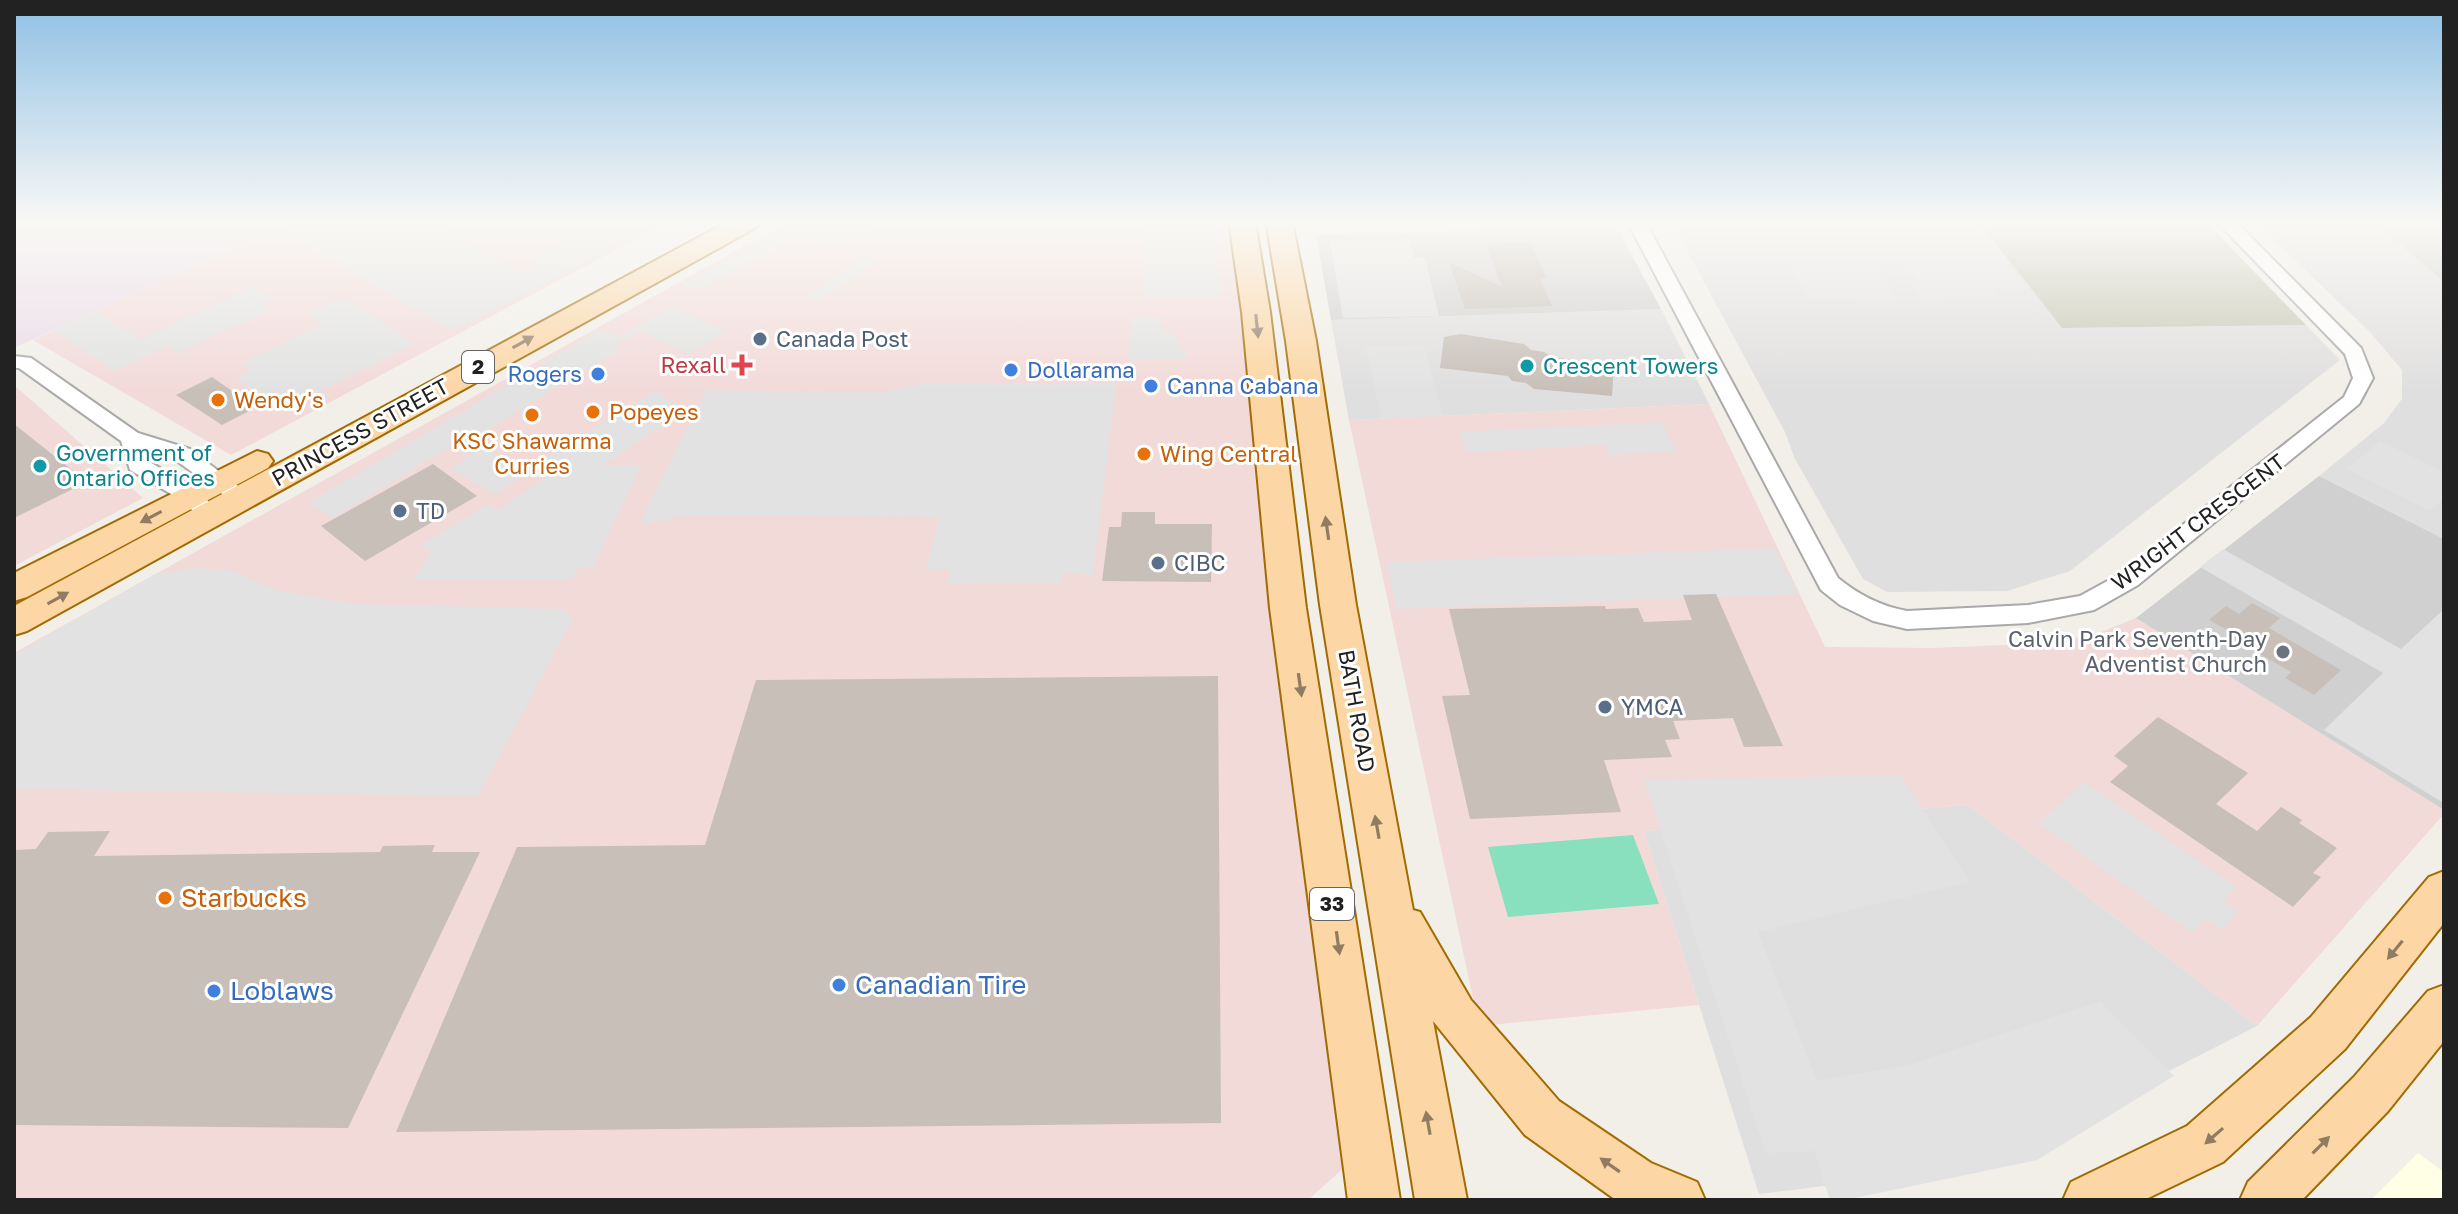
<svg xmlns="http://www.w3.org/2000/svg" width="2458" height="1214" viewBox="0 0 2458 1214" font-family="'Golos Text',sans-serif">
	<rect width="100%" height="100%" fill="#f2efe9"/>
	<g fill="#e0dfdf">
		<path d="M 2374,222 L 2444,282 L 2444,539 L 2319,476 L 2384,423 L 2402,399 L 2402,370 L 2369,331 L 2256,223 Z"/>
		<path d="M 1981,225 L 2062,328 L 2306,325 L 2340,360 L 2070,571 L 2007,591 L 1887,592 L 1863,579 L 1794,457 L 1785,432 L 1675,228 Z"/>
		<path d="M 1661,309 L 1709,404 L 1349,420 L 1331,320 Z"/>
		<path d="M 1968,805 L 2257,1026 L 1983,1166 L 1759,1194 L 1644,831 Z"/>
	</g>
	<g fill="#f2dad9">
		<path d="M 293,221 L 655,221 L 659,227 L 231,455 L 33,340 Z"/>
		<path d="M 789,221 L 1233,221 L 1346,1166 L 1308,1200 L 14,1200 L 14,653 Z"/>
		<path d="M 14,385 L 143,498 L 14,566 Z"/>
		<path d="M 1709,404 L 1825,647 L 1934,648 L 2051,643 L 2101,632 L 2136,618 L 2444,810 L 2444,814 L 2257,1026 L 1968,805 L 1644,831 L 1699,1005 L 1479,1026 L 1349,420 Z"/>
	</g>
	<path fill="#ebdbe8" d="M 14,221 L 295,221 L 14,348 Z"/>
	<path fill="#ffffe5" d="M 2418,1153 L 2444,1172 L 2444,1200 L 2371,1200 Z"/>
	<g fill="#d0d0d0">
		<path d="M 2444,221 L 2444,282 L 2374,222 Z"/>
		<path d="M 1617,228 L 1661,309 L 1331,320 L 1316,234 Z"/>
		<path d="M 2319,476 L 2444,539 L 2444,810 L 2136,618 Z"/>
	</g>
	<path fill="#c7c7b4" d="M 2207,223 L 2306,325 L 2062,328 L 1981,225 Z"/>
	<path fill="#88e0be" d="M 1633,835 L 1659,904 L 1508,917 L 1488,847 Z"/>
	<g fill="#e2e2e2">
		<path d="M 308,221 L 424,221 L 521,272 L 537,264 L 530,259 L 586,231 L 617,246 L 454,331 L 283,232 Z"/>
		<path d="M 799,221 L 887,221 L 858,241 L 793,240 L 700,289 L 680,286 Z"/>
		<path d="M 1148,221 L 1216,221 L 1219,297 L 1143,297 Z"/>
		<path d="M 1409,239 L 1414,258 L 1425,258 L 1439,316 L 1343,318 L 1330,241 Z"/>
		<path d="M 866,256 L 878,261 L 818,301 L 806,297 Z"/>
		<path d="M 2011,268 L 2026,288 L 1992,288 L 1999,298 L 1920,299 L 1910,283 L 1919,283 L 1910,269 Z"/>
		<path d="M 1878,269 L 1897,299 L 1808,300 L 1791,270 Z"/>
		<path d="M 253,287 L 274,299 L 261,305 L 269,310 L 177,353 L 167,346 L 114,371 L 53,329 L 95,310 L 140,339 Z"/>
		<path d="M 342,297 L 416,343 L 304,399 L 291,391 L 269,402 L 236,378 L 250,371 L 240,364 L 322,324 L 306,314 Z"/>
		<path d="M 672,306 L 726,331 L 689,354 L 639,331 L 614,347 L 619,350 L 471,440 L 528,473 L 495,494 L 451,469 L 469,457 L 451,446 L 333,518 L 308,503 L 601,329 L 620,337 Z"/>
		<path d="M 1132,317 L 1162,317 L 1162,328 L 1180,339 L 1179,349 L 1186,349 L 1185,360 L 1127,360 Z"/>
		<path d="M 1424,345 L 1443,416 L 1381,418 L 1366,347 Z"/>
		<path d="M 926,383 L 1116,384 L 1093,575 L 1062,573 L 1060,584 L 947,584 L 950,570 L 926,569 L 940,517 L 674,515 L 671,520 L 641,524 L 646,509 L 706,390 L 880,392 Z"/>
		<path d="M 657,390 L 681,414 L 603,465 L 642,465 L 593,567 L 579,567 L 572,580 L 413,579 L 431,552 L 421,544 L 489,504 L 497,510 L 542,480 L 553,469 L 542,460 Z"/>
		<path d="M 1662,422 L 1676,451 L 1609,455 L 1605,445 L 1466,452 L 1460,432 Z"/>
		<path d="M 2380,441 L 2444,472 L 2444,498 L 2430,511 L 2346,469 Z"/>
		<path d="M 1775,548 L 1798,594 L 1396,609 L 1387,562 Z"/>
		<path d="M 2223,549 L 2401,649 L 2444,609 L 2442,802 L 2324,730 L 2383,673 L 2200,567 Z"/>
		<path d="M 193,568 L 229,570 L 276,590 L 354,604 L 562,609 L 573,619 L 478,796 L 14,789 L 14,655 L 155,574 Z"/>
		<path d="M 1900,775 L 1970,882 L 1758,932 L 1817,1081 L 1908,1065 L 2100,1001 L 2174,1076 L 2037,1160 L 1845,1200 L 1830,1200 L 1814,1151 L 1766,1153 L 1644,780 Z"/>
		<path d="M 2084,782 L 2236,887 L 2224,901 L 2238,911 L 2221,930 L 2205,919 L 2192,933 L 2038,823 Z"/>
	</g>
	<g fill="#c7bfb8">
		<path d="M 1531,242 L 1546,278 L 1540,279 L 1552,306 L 1465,309 L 1449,262 L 1502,287 L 1486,244 Z"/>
		<path d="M 1461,334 L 1524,344 L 1531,350 L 1544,352 L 1552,357 L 1614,366 L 1612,396 L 1534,389 L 1526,383 L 1512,381 L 1508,376 L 1440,368 L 1444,337 Z"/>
		<path d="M 212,377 L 235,393 L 239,391 L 259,406 L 222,425 L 176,395 Z"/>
		<path d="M 14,424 L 87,482 L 14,518 Z"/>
		<path d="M 433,464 L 477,496 L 365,561 L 321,526 Z"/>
		<path d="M 1122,512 L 1155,512 L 1155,524 L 1212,524 L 1211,582 L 1102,581 L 1109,527 L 1121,527 Z"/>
		<path d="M 1716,594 L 1783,746 L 1744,747 L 1733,718 L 1673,721 L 1680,739 L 1665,740 L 1672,757 L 1604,760 L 1621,812 L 1470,819 L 1442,696 L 1470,695 L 1449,609 L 1605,606 L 1606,609 L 1638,608 L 1644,622 L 1692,620 L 1683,595 Z"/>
		<path d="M 2252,603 L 2280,618 L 2269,628 L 2341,670 L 2314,695 L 2285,678 L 2291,672 L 2226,634 L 2229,631 L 2209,620 L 2226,606 L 2239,614 Z"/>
		<path d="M 1218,676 L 1221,1123 L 396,1132 L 517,847 L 705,845 L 756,680 Z"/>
		<path d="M 2158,717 L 2248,773 L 2216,804 L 2257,831 L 2281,807 L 2302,820 L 2299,823 L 2337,848 L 2313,873 L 2321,877 L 2293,907 L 2110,782 L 2128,766 L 2114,756 Z"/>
		<path d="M 110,831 L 94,856 L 380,852 L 383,846 L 435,845 L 432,852 L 480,852 L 348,1128 L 14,1125 L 14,850 L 36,849 L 48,832 Z"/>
	</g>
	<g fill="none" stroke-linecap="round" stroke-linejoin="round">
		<defs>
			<g id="street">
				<path d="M 1627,221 L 1645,221 L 1838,578 C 1859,595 1880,606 1907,611 L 2028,605 L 2080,596 L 2122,573 L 2344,397 L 2353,378 L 2345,354 L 2216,221 L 2235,221 L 2361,348 L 2373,378 L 2359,404 L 2138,585 L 2094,610 L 2028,623 L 1907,629 L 1873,621 L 1840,605 L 1821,590 Z"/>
				<path d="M 14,356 L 31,358 L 138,433 L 190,449 L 247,493 L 244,498 L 228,498 L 174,459 L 145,449 L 148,461 L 199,491 L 217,511 L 214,516 L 198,516 L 183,501 L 130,470 L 121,441 L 19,368 L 14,368 Z"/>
			</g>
			<g id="primary">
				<path d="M 729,221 L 761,221 L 757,227 L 27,631 L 14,635 L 14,606 Z"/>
				<path d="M 1229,221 L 1255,221 L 1270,312 L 1306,608 L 1400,1200 L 1348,1200 L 1270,608 L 1242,312 Z"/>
				<path d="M 1266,221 L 1292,221 L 1316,341 L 1356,605 L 1413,910 L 1420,912 L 1471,1000 L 1559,1101 L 1651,1163 L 1697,1182 L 1705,1200 L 1616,1200 L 1525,1135 L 1433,1021 L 1467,1200 L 1415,1200 L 1320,605 L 1286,341 Z"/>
				<path d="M 257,451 L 268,454 L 273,461 L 268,468 L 27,597 L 14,601 L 14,573 Z"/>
				<path d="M 2444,871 L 2444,923 L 2345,1049 L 2223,1162 L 2144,1200 L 2063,1200 L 2071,1182 L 2187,1126 L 2311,1017 L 2429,877 Z"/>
				<path d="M 2444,985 L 2444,1041 L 2388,1111 L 2302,1200 L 2240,1200 L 2248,1182 L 2354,1077 L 2428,991 Z"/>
			</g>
		</defs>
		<use href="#street" stroke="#a9a9a9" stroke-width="4"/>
		<use href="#primary" stroke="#a06b00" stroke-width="4"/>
		<use href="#street" fill="#fff" fill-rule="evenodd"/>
		<use href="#primary" fill="#fcd6a4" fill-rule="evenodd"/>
	</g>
	<defs><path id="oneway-solid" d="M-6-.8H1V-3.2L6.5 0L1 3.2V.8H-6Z" transform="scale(2)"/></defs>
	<g fill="#8f7c63">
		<use href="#oneway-solid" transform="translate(1257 326) rotate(84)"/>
		<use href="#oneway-solid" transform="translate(523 342) rotate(-29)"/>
		<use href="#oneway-solid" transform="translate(151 517) rotate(152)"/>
		<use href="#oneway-solid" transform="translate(1327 528) rotate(-98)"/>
		<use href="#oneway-solid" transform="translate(58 598) rotate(-29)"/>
		<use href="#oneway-solid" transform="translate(1300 685) rotate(82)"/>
		<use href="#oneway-solid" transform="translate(1377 827) rotate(-100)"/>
		<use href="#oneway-solid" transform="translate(1338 943) rotate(82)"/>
		<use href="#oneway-solid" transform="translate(2395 950) rotate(129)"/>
		<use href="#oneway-solid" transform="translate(1428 1123) rotate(-100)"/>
		<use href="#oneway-solid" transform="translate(2214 1136) rotate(139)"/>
		<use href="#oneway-solid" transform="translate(2321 1145) rotate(-45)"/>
		<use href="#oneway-solid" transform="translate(1610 1165) rotate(-145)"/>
	</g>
	<linearGradient id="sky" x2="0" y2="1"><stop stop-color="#8fc0e4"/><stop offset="0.57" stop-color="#f9f8f5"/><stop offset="1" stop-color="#f9f8f5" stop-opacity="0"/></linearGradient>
	<rect width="2458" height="391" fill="url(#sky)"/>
	<g fill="#5c6f8a" stroke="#fff" stroke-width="3">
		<circle cx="760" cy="339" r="8"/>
		<circle cx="400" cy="511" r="8"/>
		<circle cx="1158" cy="563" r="8"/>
		<circle cx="1605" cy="707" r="8"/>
	</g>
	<path fill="#e0444e" stroke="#fff" stroke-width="3" d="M738 353h8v8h8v8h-8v8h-8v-8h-8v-8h8z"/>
	<g fill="#0f9aa8" stroke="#fff" stroke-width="3">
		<circle cx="1527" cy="366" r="8"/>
		<circle cx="40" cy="466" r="8"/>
	</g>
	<g fill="#3f7fe0" stroke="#fff" stroke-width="3">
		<circle cx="1011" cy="370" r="8"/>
		<circle cx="598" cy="374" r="8"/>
		<circle cx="1151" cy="386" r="8"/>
		<circle cx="839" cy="985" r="8"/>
		<circle cx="214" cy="991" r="8"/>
	</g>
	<g fill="#e8710a" stroke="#fff" stroke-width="3">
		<circle cx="218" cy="400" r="8"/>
		<circle cx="593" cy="412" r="8"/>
		<circle cx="532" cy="415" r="8"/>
		<circle cx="1144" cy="454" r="8"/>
		<circle cx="165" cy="898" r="8"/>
	</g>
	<circle fill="#6b7280" stroke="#fff" stroke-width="3" cx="2283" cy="652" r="8"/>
	<g text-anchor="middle" stroke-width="6" stroke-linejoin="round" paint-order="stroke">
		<g fill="#fff" stroke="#646464" stroke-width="2">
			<rect x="462" y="351" width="32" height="32" rx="6"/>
			<rect x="1310" y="888" width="44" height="32" rx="6"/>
		</g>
		<g font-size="20" font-weight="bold" fill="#222">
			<text x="478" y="374">2</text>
			<text x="1332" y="911">33</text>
		</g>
		<g font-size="22" fill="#4e5e75" stroke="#fff" text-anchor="start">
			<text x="776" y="347">Canada Post</text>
			<text x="416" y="519">TD</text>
			<text x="1174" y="571">CIBC</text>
			<text x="1621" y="715">YMCA</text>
		</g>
		<g font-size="22" fill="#be3a42" stroke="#fff" text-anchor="end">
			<text x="726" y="373">Rexall</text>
		</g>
		<g font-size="22" fill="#0d838f" stroke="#fff" text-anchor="start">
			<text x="1543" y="374">Crescent Towers</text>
			<text x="56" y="461">Government of<tspan x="56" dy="25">Ontario Offices</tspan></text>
		</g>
		<g font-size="22" fill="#366cbe" stroke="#fff" text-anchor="start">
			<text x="1027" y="378">Dollarama</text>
			<text x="582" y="382" text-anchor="end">Rogers</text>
			<text x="1167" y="394">Canna Cabana</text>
		</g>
		<g font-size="22" fill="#c56008" stroke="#fff" text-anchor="start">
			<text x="234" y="408">Wendy's</text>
			<text x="609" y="420">Popeyes</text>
			<text x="532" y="449" text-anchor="middle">KSC Shawarma<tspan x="532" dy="25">Curries</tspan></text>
			<text x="1160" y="462">Wing Central</text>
		</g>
		<g font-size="22" fill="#222" stroke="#fff">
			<text transform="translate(360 432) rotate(-29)" y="8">PRINCESS STREET</text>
			<text transform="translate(2198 522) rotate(-37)" y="8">WRIGHT CRESCENT</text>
			<text transform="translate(1357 711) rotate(80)" y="8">BATH ROAD</text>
		</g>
		<g font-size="22" fill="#5b616d" stroke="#fff" text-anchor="end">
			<text x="2267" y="647">Calvin Park Seventh-Day<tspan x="2267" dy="25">Adventist Church</tspan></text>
		</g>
		<g font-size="26" fill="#c56008" stroke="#fff" text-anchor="start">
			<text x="181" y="907">Starbucks</text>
		</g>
		<g font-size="26" fill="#366cbe" stroke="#fff" text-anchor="start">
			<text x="855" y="994">Canadian Tire</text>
			<text x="230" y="1000">Loblaws</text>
		</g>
	</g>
	<rect width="2458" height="1214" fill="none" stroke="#222222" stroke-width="32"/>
</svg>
